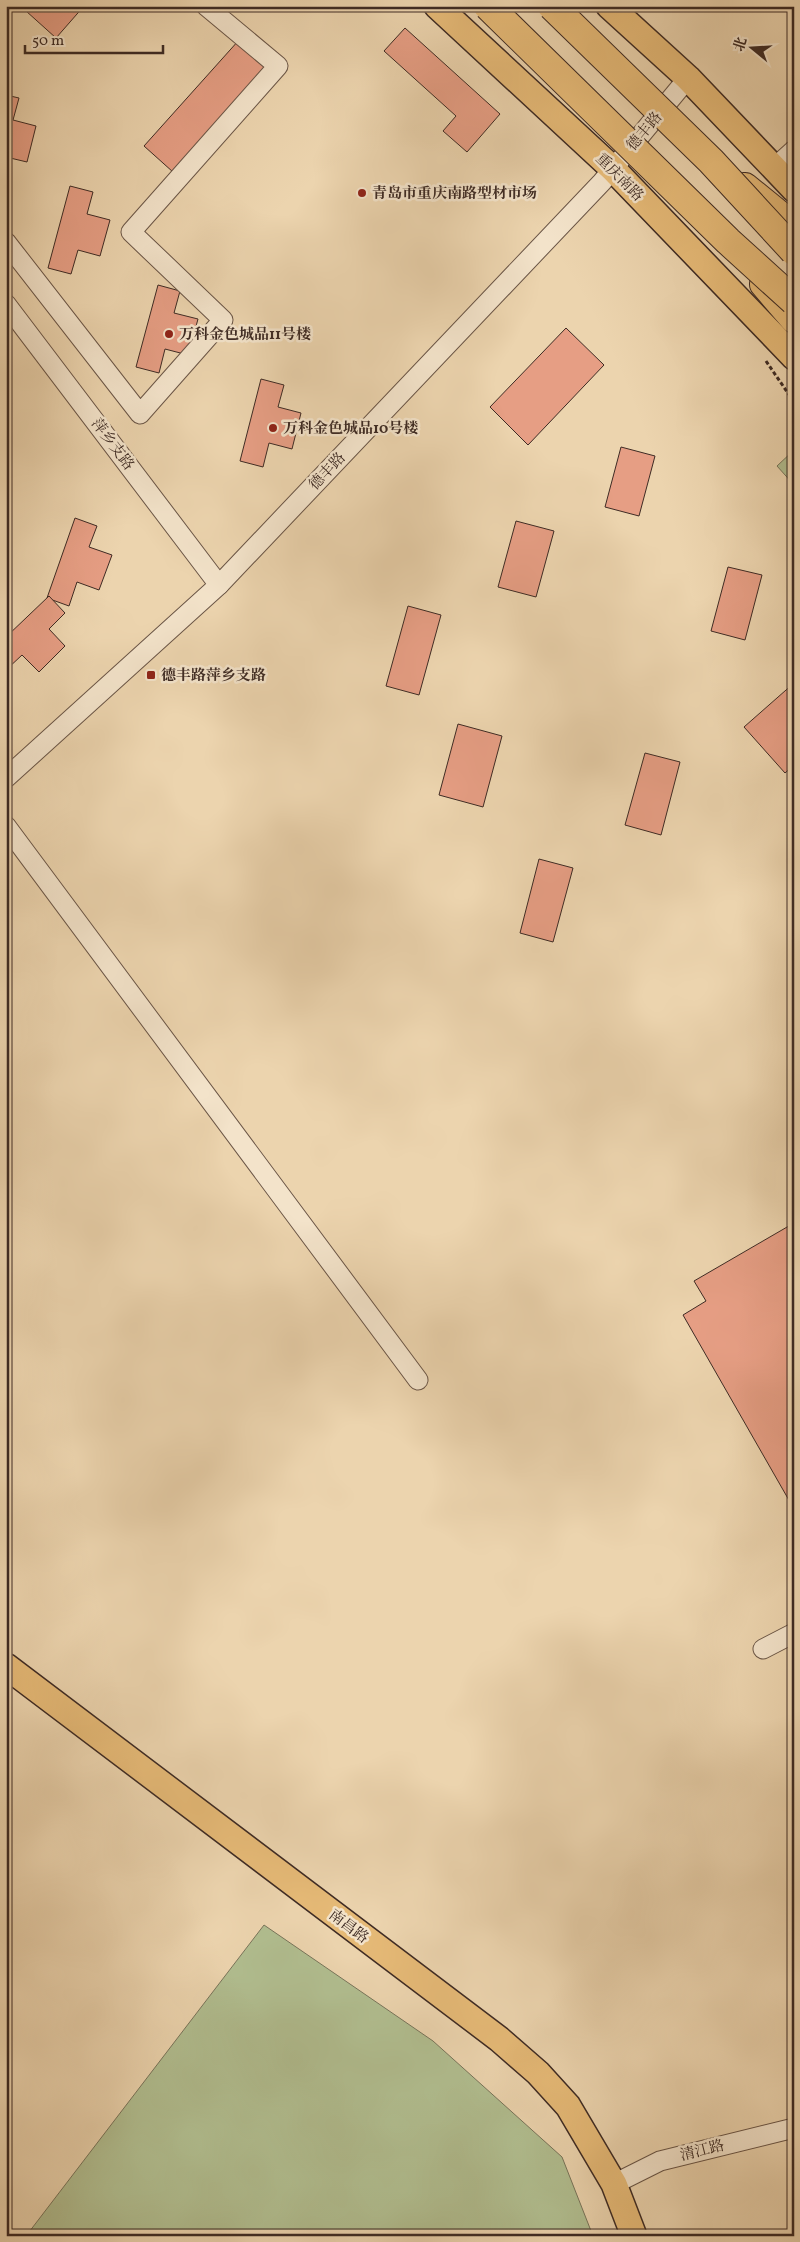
<svg xmlns="http://www.w3.org/2000/svg" width="800" height="2242" viewBox="0 0 800 2242" font-family="Vollkorn,'Noto Serif SC',serif">
	<rect width="100%" height="100%" fill="#ecd4ae"/>
	<filter id="stains"><feTurbulence type="fractalNoise" baseFrequency=".004" numOctaves="4"/><feColorMatrix values="0 0 0 0 .2 0 0 0 0 .09 0 0 0 0 .02 0 0 0 .5 -.17"/></filter>
	<radialGradient id="worn" r=".72"><stop offset=".6" stop-color="#630" stop-opacity="0"/><stop offset="1" stop-color="#630" stop-opacity=".3"/></radialGradient>
	<g fill="#b1be90" stroke="#78745a">
		<path d="M 794,450 L 794,485 L 777,466 Z"/>
		<path d="M 264,1925 L 433,2041 L 562,2157 L 593,2236 L 26,2236 Z"/>
	</g>
	<g fill="#e69e84" stroke="#3e2b24">
		<path d="M 30,6 L 84,6 L 56,38 L 26,11 Z"/>
		<path d="M 405,28 L 500,114 L 467,152 L 443,131 L 456,116 L 384,51 Z"/>
		<path d="M 239,40 L 268,66 L 173,172 L 144,146 Z"/>
		<path d="M 6,95 L 19,98 L 13,120 L 36,126 L 27,162 L 6,157 Z"/>
		<path d="M 70,186 L 93,192 L 87,214 L 110,220 L 100,256 L 78,250 L 71,274 L 48,268 Z"/>
		<path d="M 158,285 L 180,291 L 174,313 L 198,319 L 188,355 L 165,349 L 159,373 L 136,367 Z"/>
		<path d="M 566,328 L 604,365 L 528,445 L 490,407 Z"/>
		<path d="M 261,379 L 284,385 L 278,407 L 301,413 L 292,449 L 269,443 L 263,467 L 240,461 Z"/>
		<path d="M 621,447 L 655,456 L 639,516 L 605,507 Z"/>
		<path d="M 75,518 L 97,526 L 89,547 L 112,555 L 99,590 L 77,582 L 69,606 L 47,598 Z"/>
		<path d="M 516,521 L 554,531 L 536,597 L 498,587 Z"/>
		<path d="M 728,567 L 762,575 L 745,640 L 711,631 Z"/>
		<path d="M 49,596 L 65,613 L 49,629 L 65,646 L 39,672 L 22,655 L 6,670 L 6,637 Z"/>
		<path d="M 408,606 L 441,615 L 419,695 L 386,686 Z"/>
		<path d="M 794,683 L 794,765 L 785,773 L 744,727 Z"/>
		<path d="M 458,724 L 502,736 L 483,807 L 439,795 Z"/>
		<path d="M 645,753 L 680,762 L 661,835 L 625,825 Z"/>
		<path d="M 539,859 L 573,868 L 553,942 L 520,933 Z"/>
		<path d="M 794,1223 L 794,1509 L 683,1315 L 706,1301 L 694,1281 Z"/>
	</g>
	<g fill="none" stroke-linecap="round" stroke-linejoin="round">
		<defs>
			<g id="minor">
				<path d="M 774,168 L 794,150"/>
				<path d="M 6,242 L 140,414 L 223,320 L 131,232 L 278,66 L 206,6"/>
				<path d="M 6,304 L 219,585"/>
				<path d="M 6,778 L 219,585 L 602,182 L 688,78"/>
				<path d="M 6,826 L 418,1380"/>
				<path d="M 763,1649 L 794,1633"/>
				<path d="M 614,2184 L 660,2161 L 794,2128"/>
			</g>
			<g id="major">
				<path d="M 437,6 L 613,169 L 794,357"/>
				<path d="M 609,6 L 688,78 L 794,189"/>
				<path d="M 6,1666 L 499,2039 L 538,2073 L 568,2106 L 614,2184 L 634,2236"/>
			</g>
			<g id="highway">
				<path d="M 745,187 L 794,227"/>
				<path d="M 764,284 L 794,319"/>
			</g>
		</defs>
		<use href="#minor" stroke="#6a5546" stroke-width="21"/>
		<use href="#major" stroke="#3e2b24" stroke-width="28"/>
		<use href="#highway" stroke="#3e2b24" stroke-width="30"/>
		<path stroke="#3e2b24" stroke-width="3" stroke-dasharray="4 2.5" stroke-linecap="butt" d="M 766,361 L 794,402"/>
		<use href="#minor" stroke="#f3e3ca" stroke-width="19"/>
		<use href="#major" stroke="#e6ba77" stroke-width="25"/>
		<use href="#highway" stroke="#e6ba77" stroke-width="28"/>
		<defs>
			<g id="highway-bridge">
				<path d="M 488,6 L 728,241 L 794,301"/>
				<path d="M 552,6 L 711,161 L 794,251"/>
			</g>
		</defs>
		<use href="#highway-bridge" stroke="#3e2b24" stroke-width="30" stroke-linecap="butt"/>
		<use href="#highway-bridge" stroke="#e6ba77" stroke-width="28"/>
	</g>
	<g fill="#8f2418" stroke="#f3e3ca" stroke-width="2">
		<circle cx="362" cy="193" r="5"/>
		<circle cx="169" cy="334" r="5"/>
		<circle cx="273" cy="428" r="5"/>
		<rect x="146" y="670" width="10" height="10" rx="2.5"/>
	</g>
	<g text-anchor="middle" stroke-width="5" stroke-linejoin="round" paint-order="stroke">
		<g font-size="15" fill="#3e2b24" stroke="#f3e3ca">
			<text transform="translate(644 131) rotate(-50)" y="5">德丰路</text>
			<text transform="translate(620 177) rotate(45)" y="5">重庆南路</text>
			<text transform="translate(113 444) rotate(53)" y="5">萍乡支路</text>
			<text transform="translate(327 471) rotate(-47)" y="5">德丰路</text>
			<text transform="translate(349 1926) rotate(37)" y="5">南昌路</text>
			<text transform="translate(702 2150) rotate(-14)" y="5">清江路</text>
		</g>
		<g font-size="15" font-weight="bold" fill="#3e2b24" stroke="#f3e3ca" text-anchor="start">
			<text x="372" y="198">青岛市重庆南路型材市场</text>
			<text x="179" y="339">万科金色城品11号楼</text>
			<text x="283" y="433">万科金色城品10号楼</text>
			<text x="161" y="680">德丰路萍乡支路</text>
		</g>
	</g>
	<rect width="800" height="2242" fill="none" stroke="#ecd4ae" stroke-width="25"/>
	<rect x="8" y="8" width="785" height="2227" fill="none" stroke="#3e2b24" stroke-width="2.5"/>
	<rect x="12" y="12" width="775" height="2217" fill="none" stroke="#3e2b24"/>
	<g transform="translate(752 48) rotate(288)" stroke="#f3e3ca" stroke-width="4" paint-order="stroke">
	<path d="M0-4L9 19L0 12L-9 19Z" fill="#3e2b24"/>
	<text y="-8" font-size="14" font-weight="bold" text-anchor="middle" fill="#3e2b24">北</text>
	</g>
	<path d="M25 45v8h138v-8" fill="none" stroke="#3e2b24" stroke-width="2.5"/>
	<text x="32" y="45" font-size="15" fill="#3e2b24" stroke="#f3e3ca" stroke-width="4" paint-order="stroke">50 m</text>
	<rect width="100%" height="100%" filter="url(#stains)"/>
	<rect width="100%" height="100%" fill="url(#worn)"/>
</svg>
